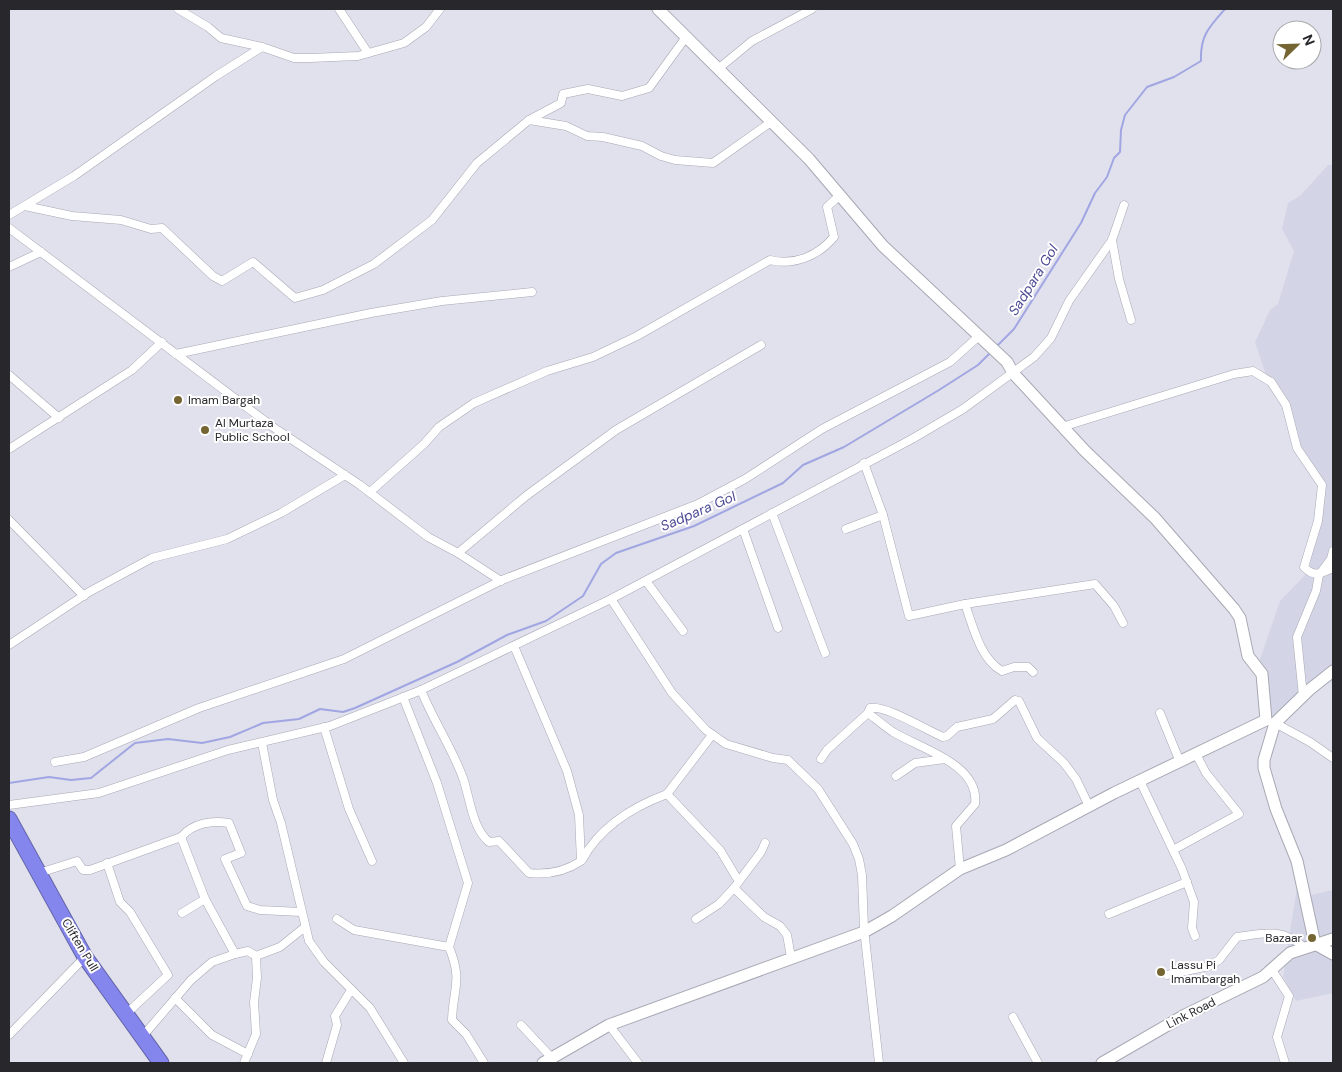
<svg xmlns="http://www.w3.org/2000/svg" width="1342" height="1072" viewBox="0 0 1342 1072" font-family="'DM Sans',sans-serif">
	<rect width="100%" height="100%" fill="#e0e1ed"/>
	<g fill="#d3d5e7">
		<path d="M 1328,165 L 1333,165 L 1333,687 L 1327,673 L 1268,725 L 1256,671 L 1280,601 L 1309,571 L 1322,487 L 1311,467 L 1292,446 L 1282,407 L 1268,381 L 1255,342 L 1270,310 L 1278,304 L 1294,251 L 1282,229 L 1288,203 L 1301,195 Z"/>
		<path d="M 1301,862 L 1311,895 L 1333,890 L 1333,993 L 1296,1001 L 1283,977 Z"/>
	</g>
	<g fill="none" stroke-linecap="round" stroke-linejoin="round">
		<g stroke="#a1a6e2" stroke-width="2">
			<path d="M 996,347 L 1014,329 L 1081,223 L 1095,193 L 1107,177 L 1114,158 L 1120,152 L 1121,130 L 1125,115 L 1147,87 L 1174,77 L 1201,61 C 1200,36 1209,27 1225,9"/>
			<path d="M 9,783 L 49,777 L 71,780 L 91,778 L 135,743 L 168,739 L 202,743 L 230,737 L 263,723 L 299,719 L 320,709 L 343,712 L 355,708 L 457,662 L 507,635 L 546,621 L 583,596 L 601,564 L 616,553 L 694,526 L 783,483 L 803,465 L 844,447 L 939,390 L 978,365 L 991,352"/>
		</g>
		<defs>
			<g id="street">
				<path d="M 178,9 L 208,27 L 221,38 L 262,47 L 294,58 L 310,58 L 358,56 L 404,43 L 426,27 L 440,9"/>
				<path d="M 339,9 L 368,53"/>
				<path d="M 718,69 L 752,41 L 812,9"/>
				<path d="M 529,120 L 561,103 L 563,94 L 588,89 L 622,96 L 649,88 L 686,37"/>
				<path d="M 25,206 L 72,216 L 121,220 L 151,229 L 162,228 L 213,276 L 222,281 L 253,262 L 295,298 L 323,290 L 374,264 L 432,220 L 477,163 L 529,120 L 566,126 L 587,136 L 603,137 L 642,146 L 661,156 L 675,160 L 713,163 L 771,122"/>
				<path d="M 9,215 L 74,176 L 216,76 L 262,47"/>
				<path d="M 9,228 L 273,427 L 360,485 L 428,537 L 458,553 L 526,496 L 616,430 L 761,345"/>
				<path d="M 1112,240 L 1119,279 L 1131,320"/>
				<path d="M 9,267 L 41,252"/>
				<path d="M 176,354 L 371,313 L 442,301 L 532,292"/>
				<path d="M 9,375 L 59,418"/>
				<path d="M 1062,427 L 1234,374 L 1253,371 L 1271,382 L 1286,405 L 1297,448 L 1322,485 L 1318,521 L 1304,567 C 1314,578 1322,573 1333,568"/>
				<path d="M 9,449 L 132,370 L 162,342"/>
				<path d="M 370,492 L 424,444 L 439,427 L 474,403 L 547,371 L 593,357 L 637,336 L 770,260 C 794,266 818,256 834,237 L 827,207 L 840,195"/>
				<path d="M 772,513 L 825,653"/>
				<path d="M 883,515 L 909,616 L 965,604 L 1095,584 L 1114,606 L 1123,623"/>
				<path d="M 9,520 L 84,596"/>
				<path d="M 743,529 L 778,628"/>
				<path d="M 846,529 L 883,515 L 864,463"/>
				<path d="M 458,553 L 501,581"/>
				<path d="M 646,581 L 683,631"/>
				<path d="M 611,599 L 672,693 L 706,730 L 726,744 L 773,758 L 788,760 L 818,789 L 853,844 L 859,859 L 862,875 L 864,929 L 879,1063"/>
				<path d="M 965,604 C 973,626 980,659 1002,671 L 1014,667 L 1028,667 L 1033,672"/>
				<path d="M 9,645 L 89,592 L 152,558 L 227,539 L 281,513 L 345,475"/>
				<path d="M 421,690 C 433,720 452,748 463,778 C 470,798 472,828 489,842 L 499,841 L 529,873 C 548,875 566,871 581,861 L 579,815 L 567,771 L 514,646"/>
				<path d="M 1303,696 L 1297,637 L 1316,591 L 1319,575 L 1331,559 L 1333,551"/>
				<path d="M 403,697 L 437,783 L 468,883 L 449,947"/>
				<path d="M 1160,713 L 1180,762"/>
				<path d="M 1275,723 L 1310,742 L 1333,758"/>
				<path d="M 324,727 L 349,809 L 372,861"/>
				<path d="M 712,735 L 667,794 L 720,850 L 738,880"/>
				<path d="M 262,743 L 273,800 L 281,823 L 309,941 L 324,962 L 370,1008 L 404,1063"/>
				<path d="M 821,759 L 827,750 L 868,713"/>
				<path d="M 55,762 L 84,757 L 199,708 L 344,659 L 502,580 L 698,504 L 745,479 L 822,429 L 950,362 L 979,336"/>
				<path d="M 896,776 L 915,763 L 945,759"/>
				<path d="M 1140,781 L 1182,869 L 1194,902 L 1192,928 L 1195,936"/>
				<path d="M 9,805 L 99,793 L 228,750 L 330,726 L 419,691 L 611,599 L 912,439 L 963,409 L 1034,357 L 1051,338 L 1069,301 L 1112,240 L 1124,205"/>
				<path d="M 181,837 C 193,823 212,820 229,823 L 241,853 L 225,859 L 247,906 L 260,910 L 301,912"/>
				<path d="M 765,843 L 761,852 L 734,888 L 764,917 L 780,926 L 787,935 L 791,957"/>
				<path d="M 1173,850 L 1239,814 L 1206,773 L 1196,754"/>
				<path d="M 582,860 C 600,827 632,807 667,794"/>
				<path d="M 107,863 L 120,902 L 130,912 L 168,975 L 126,1014"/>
				<path d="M 960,869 L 956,826 L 975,804 C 980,764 919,748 893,732 C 884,726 876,719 868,713 L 870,708 C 886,705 926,730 943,737 L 947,736 L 957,727 L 993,719 L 1015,700 L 1019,701 L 1037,738 L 1064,763 L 1076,779 L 1089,806"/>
				<path d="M 39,873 L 77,861 L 83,870 L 90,870 L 181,837 L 205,899 L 182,913"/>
				<path d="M 1109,914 L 1187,882"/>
				<path d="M 337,919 L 354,930 L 449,947 C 463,981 453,988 452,1020 L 466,1034 L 484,1063"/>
				<path d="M 696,919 L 719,904 L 734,888"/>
				<path d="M 235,954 L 248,951 L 256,956 L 280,947 L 305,927"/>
				<path d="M 1272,970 L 1289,996 L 1277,1037 L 1285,1063"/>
				<path d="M 1167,975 L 1209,966 L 1219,960 L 1237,937 C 1266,933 1281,928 1304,947"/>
				<path d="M 175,998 L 212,1035 L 248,1054"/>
				<path d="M 1013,1017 L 1038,1063"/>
				<path d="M 521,1025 L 552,1058"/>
				<path d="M 609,1025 L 638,1063"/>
				<path d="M 9,1035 L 85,957"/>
				<path d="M 142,1037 L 191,980 L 212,962 L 235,954 L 205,899"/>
				<path d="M 244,1063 L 256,1034 L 254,1002 L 257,978 L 256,956"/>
				<path d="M 326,1063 L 337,1025 L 335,1016 L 351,990"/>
			</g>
			<g id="secondary">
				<path d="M 658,9 L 809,159 L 883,246 L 1007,362 L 1013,373 L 1085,451 L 1155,518 L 1234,609 L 1240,618 L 1248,656 L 1262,674 L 1266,720"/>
				<path d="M 1333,671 L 1309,690 L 1275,723 L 1264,760 L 1264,768 L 1276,809 L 1297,861 L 1315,944 L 1333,954"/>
				<path d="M 543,1063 L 609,1025 L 864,932 L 892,916 L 960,869 L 1006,850 L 1114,793 L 1266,720"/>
				<path d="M 1102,1063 L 1185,1015 L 1263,977 L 1290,953 L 1333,939"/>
			</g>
			<path id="highway" d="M 9,819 L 85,957 L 161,1063"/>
		</defs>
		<use href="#street" stroke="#a7a8b3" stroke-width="9"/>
		<use href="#secondary" stroke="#a7a8b3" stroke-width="13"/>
		<use href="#highway" stroke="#6465a9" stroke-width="17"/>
		<use href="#street" stroke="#fff" stroke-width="8"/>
		<use href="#secondary" stroke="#fff" stroke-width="11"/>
		<use href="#highway" stroke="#8586ed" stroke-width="15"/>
	</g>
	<g fill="#756533" stroke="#fff" stroke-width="2">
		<circle cx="178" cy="400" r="5"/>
		<circle cx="205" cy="430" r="5"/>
		<circle cx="1312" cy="938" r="5"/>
		<circle cx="1161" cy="972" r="5"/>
	</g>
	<g text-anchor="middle" stroke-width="4" stroke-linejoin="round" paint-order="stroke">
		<g font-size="12" fill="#27272c" stroke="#fff" text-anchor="start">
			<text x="188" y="404">Imam Bargah</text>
			<text x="215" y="427">Al Murtaza<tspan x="215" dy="14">Public School</tspan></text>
			<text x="1302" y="942" text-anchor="end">Bazaar</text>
			<text x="1171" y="969">Lassu Pi<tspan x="1171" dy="14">Imambargah</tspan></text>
		</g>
		<g font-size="12" fill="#27272c" stroke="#fff">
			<text transform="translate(80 945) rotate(59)" y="4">Cliften Pull</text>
			<text transform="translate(1191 1013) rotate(-27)" y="4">Link Road</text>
		</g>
		<g font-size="14" font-style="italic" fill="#4d4c96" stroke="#fff">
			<text transform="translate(1033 280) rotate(-58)" y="5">Sadpara Gol</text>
			<text transform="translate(698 511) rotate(-23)" y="5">Sadpara Gol</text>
		</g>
	</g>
	<rect width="1342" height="1072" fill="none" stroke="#27272c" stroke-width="20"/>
	<g transform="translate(1297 45) rotate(67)"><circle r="24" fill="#ffffff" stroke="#a9a9ab"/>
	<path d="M0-4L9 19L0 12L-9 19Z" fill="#756533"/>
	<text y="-8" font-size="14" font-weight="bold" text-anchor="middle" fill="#27272c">N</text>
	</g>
</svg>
